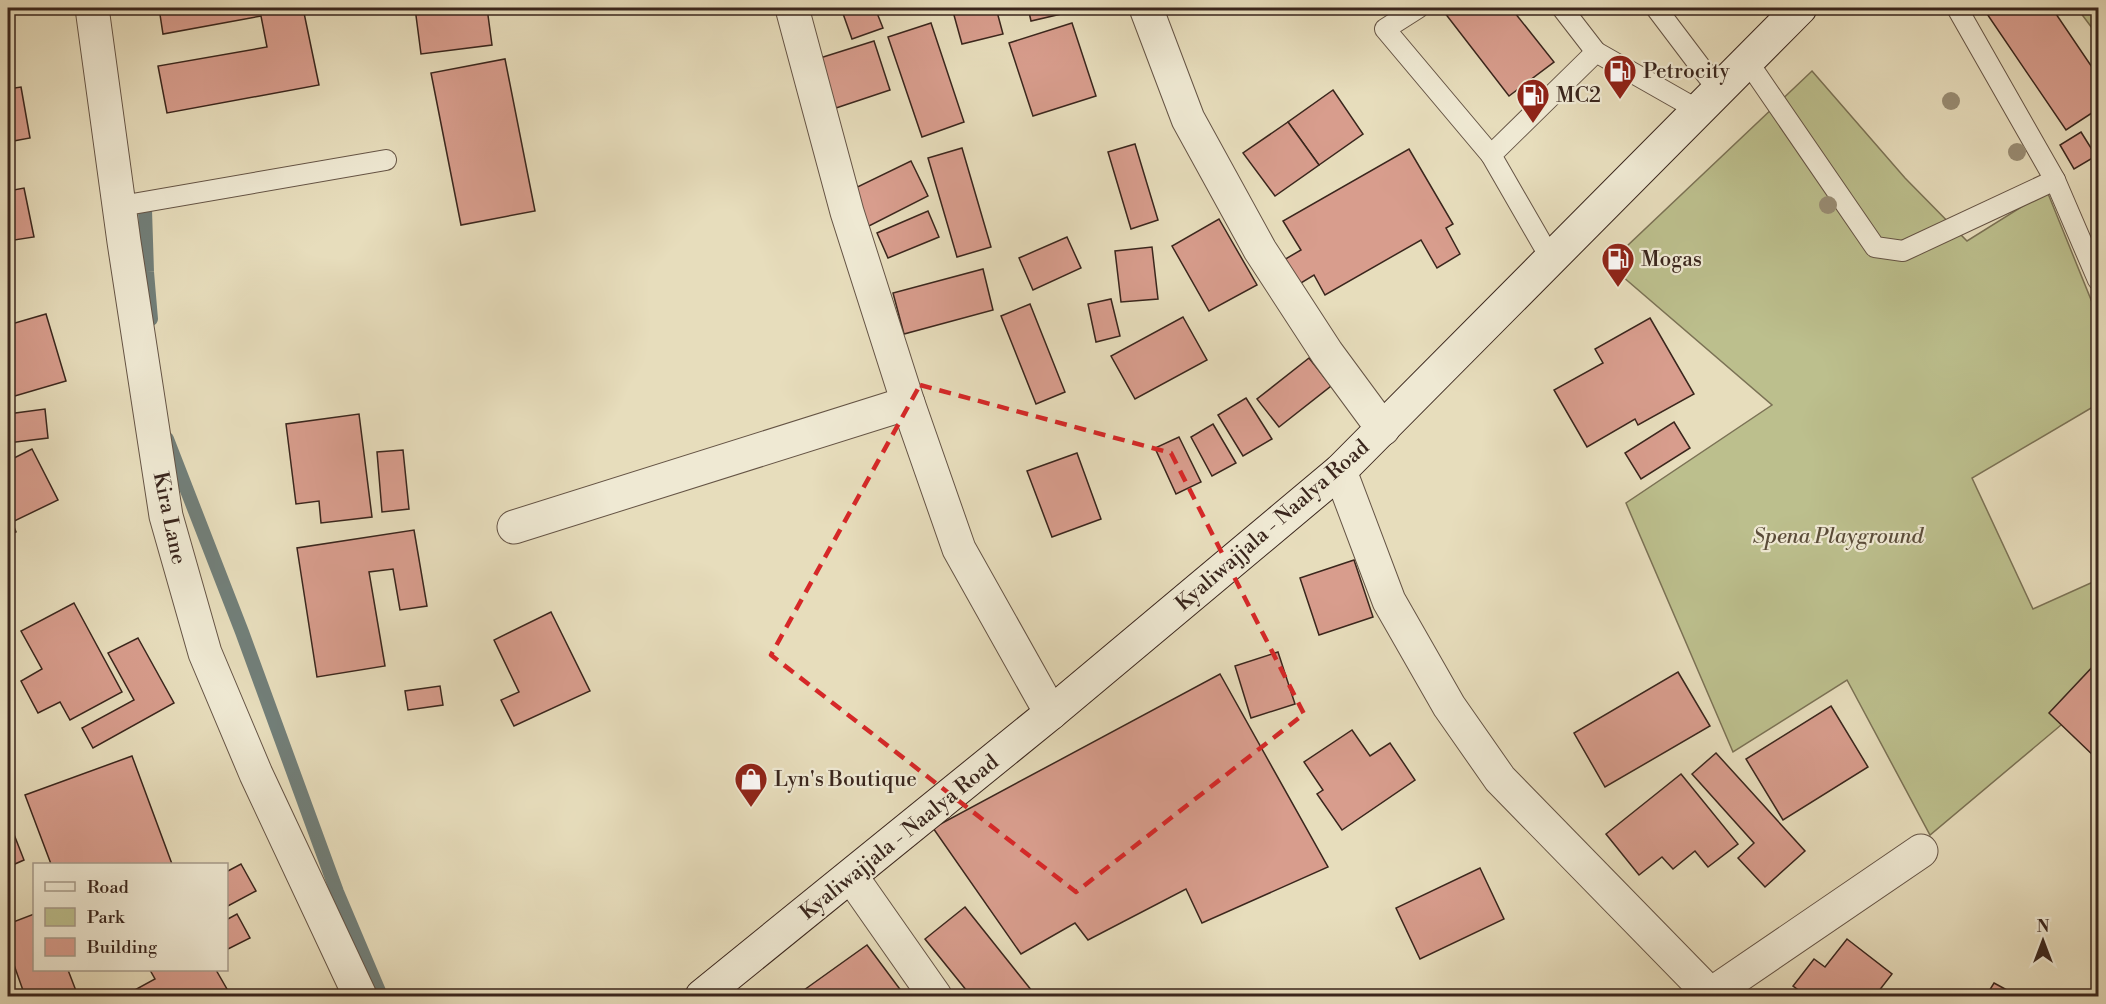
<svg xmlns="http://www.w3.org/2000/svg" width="2106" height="1004" viewBox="0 0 2106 1004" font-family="'Libre Bodoni',serif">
	<rect width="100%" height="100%" fill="#e7ddbc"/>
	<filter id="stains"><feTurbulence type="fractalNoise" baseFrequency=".00333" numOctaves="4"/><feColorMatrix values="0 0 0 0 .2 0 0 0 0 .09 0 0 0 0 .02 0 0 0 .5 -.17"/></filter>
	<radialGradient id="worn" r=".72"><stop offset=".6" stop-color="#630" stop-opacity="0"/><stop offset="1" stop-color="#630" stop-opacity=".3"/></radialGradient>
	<g fill="#bcbf8d" stroke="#7b7255" stroke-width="1.5">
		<path d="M 2077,8 L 2098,8 L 2098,36 Z"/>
		<path d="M 1812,71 L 1905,178 L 1967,241 L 2047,191 L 2098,317 L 2098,404 L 1972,478 L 2033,609 L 2093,582 L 2098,591 L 2098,694 L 1930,835 L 1847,680 L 1733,752 L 1626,503 L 1772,405 L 1608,264 Z"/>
	</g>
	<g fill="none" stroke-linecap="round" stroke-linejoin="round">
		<g stroke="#727f79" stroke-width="14">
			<path d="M 145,210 L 147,272 L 151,319"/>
			<path d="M 167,439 L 242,632 L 337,892 L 381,996"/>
		</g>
	</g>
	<g fill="#d89d8d" stroke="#3a261d" stroke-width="1.5">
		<path d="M 159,8 L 303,8 L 319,85 L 167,113 L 158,66 L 267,47 L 261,16 L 163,34 Z"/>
		<path d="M 415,8 L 450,8 L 451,14 L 461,13 L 461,8 L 487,8 L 492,45 L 421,54 Z"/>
		<path d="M 841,8 L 875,8 L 883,28 L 852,39 Z"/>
		<path d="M 952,8 L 996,8 L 1003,34 L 962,44 Z"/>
		<path d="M 1028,8 L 1087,8 L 1031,21 Z"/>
		<path d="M 1441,8 L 1511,8 L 1554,62 L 1509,96 Z"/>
		<path d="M 1983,8 L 2052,8 L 2098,76 L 2098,109 L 2066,130 Z"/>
		<path d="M 931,23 L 964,122 L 922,137 L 888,37 Z"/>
		<path d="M 1072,23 L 1096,96 L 1033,116 L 1009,43 Z"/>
		<path d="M 874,41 L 890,90 L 836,108 L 820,58 Z"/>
		<path d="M 505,59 L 535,211 L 461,225 L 431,73 Z"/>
		<path d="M 21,87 L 30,138 L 8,142 L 8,89 Z"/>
		<path d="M 1333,90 L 1363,134 L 1319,165 L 1288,122 Z"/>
		<path d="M 1288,122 L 1319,165 L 1275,196 L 1243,153 Z"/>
		<path d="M 2081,132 L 2096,156 L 2074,169 L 2060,145 Z"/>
		<path d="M 1135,144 L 1158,220 L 1131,229 L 1108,152 Z"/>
		<path d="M 962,148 L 991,247 L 957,257 L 928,158 Z"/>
		<path d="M 1409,149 L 1453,224 L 1446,228 L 1460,254 L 1437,268 L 1421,240 L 1325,295 L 1314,275 L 1296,286 L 1282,261 L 1301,250 L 1283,221 Z"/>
		<path d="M 911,161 L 928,196 L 867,227 L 849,191 Z"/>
		<path d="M 24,188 L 34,237 L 8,241 L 8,191 Z"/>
		<path d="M 928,211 L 939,237 L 888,258 L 877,233 Z"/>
		<path d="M 1219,219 L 1257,285 L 1209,311 L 1172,246 Z"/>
		<path d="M 1067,237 L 1081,268 L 1033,290 L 1019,258 Z"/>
		<path d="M 1152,247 L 1158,299 L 1121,302 L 1115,251 Z"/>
		<path d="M 983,269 L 993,310 L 904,334 L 893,293 Z"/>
		<path d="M 1111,299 L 1120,336 L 1096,342 L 1088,304 Z"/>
		<path d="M 1030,304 L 1065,392 L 1036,404 L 1001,316 Z"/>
		<path d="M 46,314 L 66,381 L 8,398 L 8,325 Z"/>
		<path d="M 1183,317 L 1207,360 L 1135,399 L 1111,356 Z"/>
		<path d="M 1650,318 L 1694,394 L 1638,425 L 1635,419 L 1587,447 L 1554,390 L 1603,363 L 1595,349 Z"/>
		<path d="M 1309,358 L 1331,386 L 1279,427 L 1257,399 Z"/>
		<path d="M 1246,398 L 1272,439 L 1243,456 L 1218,415 Z"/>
		<path d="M 45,409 L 48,438 L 8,443 L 8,414 Z"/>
		<path d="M 359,414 L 372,517 L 321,523 L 319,501 L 296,504 L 286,424 Z"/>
		<path d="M 1674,422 L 1690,448 L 1641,479 L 1625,453 Z"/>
		<path d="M 1213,424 L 1236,463 L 1212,476 L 1191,437 Z"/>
		<path d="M 1179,437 L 1201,482 L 1176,494 L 1155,448 Z"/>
		<path d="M 32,449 L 58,500 L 12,522 L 16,532 L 8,536 L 8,461 Z"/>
		<path d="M 403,450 L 409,509 L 382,512 L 377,452 Z"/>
		<path d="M 1077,453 L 1101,519 L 1052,537 L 1027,471 Z"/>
		<path d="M 414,530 L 427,606 L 400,610 L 393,569 L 369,572 L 385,666 L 317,677 L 297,548 Z"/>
		<path d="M 1354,560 L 1373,617 L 1319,635 L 1300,578 Z"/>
		<path d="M 74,603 L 122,692 L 70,720 L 60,702 L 38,713 L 21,681 L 42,669 L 21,631 Z"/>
		<path d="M 551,612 L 590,691 L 514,726 L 501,700 L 519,692 L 494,640 Z"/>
		<path d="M 138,638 L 174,703 L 93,748 L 82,728 L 134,700 L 108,653 Z"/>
		<path d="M 1278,652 L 1295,704 L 1251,718 L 1235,666 Z"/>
		<path d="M 2098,661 L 2098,760 L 2049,713 Z"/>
		<path d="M 1678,672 L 1710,726 L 1605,787 L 1574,733 Z"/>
		<path d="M 1220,674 L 1328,867 L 1202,923 L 1186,889 L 1088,940 L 1075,923 L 1021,954 L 933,828 Z"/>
		<path d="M 440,686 L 443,705 L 408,710 L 405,691 Z"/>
		<path d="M 1831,706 L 1868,767 L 1783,820 L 1746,759 Z"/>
		<path d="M 1352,730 L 1370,756 L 1390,743 L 1415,780 L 1342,830 L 1317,794 L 1323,790 L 1304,762 Z"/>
		<path d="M 1716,753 L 1805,851 L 1765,887 L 1738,858 L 1754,843 L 1692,774 Z"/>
		<path d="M 132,756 L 172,864 L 51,864 L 25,795 Z"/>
		<path d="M 1681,774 L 1738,844 L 1708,867 L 1695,851 L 1673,869 L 1662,857 L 1639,875 L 1606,834 Z"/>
		<path d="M 8,819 L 24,860 L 8,867 Z"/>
		<path d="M 241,864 L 256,891 L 226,907 L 226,872 Z"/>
		<path d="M 1480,868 L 1504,919 L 1420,959 L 1396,908 Z"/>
		<path d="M 965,907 L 1036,996 L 971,996 L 925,939 Z"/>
		<path d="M 34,914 L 34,970 L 68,970 L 78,996 L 25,996 L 8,948 L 8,924 Z"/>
		<path d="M 237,914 L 250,938 L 226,950 L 226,920 Z"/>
		<path d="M 1847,939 L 1892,974 L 1875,996 L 1807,996 L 1793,986 L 1814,959 L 1825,967 Z"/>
		<path d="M 867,945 L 905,996 L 798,996 L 797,995 Z"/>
		<path d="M 150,970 L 216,970 L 231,996 L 133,996 L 131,992 L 155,979 Z"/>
		<path d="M 1994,983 L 2018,996 L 1986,996 Z"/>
	</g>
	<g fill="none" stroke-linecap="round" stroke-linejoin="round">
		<defs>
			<g id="lane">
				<path d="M 1418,8 L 1385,29 L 1491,155"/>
				<path d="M 1562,8 L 1596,52"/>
				<path d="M 1656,8 L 1718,90"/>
				<path d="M 1957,8 L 2055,180 L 2098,280"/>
				<path d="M 1748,62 L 1875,247 L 1903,251 L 2055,180"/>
				<path d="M 121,206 L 386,160"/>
				<path d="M 1551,259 L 1491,155 L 1596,52 L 1698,110"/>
			</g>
			<g id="street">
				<path d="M 92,8 L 124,242 L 166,516 L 205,653 L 256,774 L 360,996"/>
				<path d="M 792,8 L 847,212 L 908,403 L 959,549 L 1051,713"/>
				<path d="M 1146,8 L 1188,119 L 1260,250 L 1327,353 L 1383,429"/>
				<path d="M 1340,471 L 1389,601 L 1449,706 L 1500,779 L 1712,996"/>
				<path d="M 514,527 L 908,403"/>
				<path d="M 851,876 L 935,996"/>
				<path d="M 1710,995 L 1921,851"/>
			</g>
			<path id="secondary" d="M 702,996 L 1051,713 L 1340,471 L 1800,8"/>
		</defs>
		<use href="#lane" stroke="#655445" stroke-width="22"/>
		<use href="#street" stroke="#655445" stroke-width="35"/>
		<use href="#secondary" stroke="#3a261d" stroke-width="35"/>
		<use href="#lane" stroke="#efe9d3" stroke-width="20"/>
		<use href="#street" stroke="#efe9d3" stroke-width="33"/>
		<use href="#secondary" stroke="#efe9d3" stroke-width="33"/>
	</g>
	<g fill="#998d74">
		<circle cx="1951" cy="101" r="9"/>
		<circle cx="2017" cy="152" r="9"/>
		<circle cx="1828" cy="205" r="9"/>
	</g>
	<path fill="none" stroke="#d62828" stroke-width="4.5" stroke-dasharray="12 8" stroke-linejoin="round" d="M 920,385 L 1171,453 L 1304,714 L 1076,892 L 771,655 Z"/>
	<defs>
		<symbol id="fuel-pin" viewBox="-11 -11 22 30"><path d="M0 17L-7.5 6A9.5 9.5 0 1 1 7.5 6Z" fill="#8f2418" stroke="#efe9d3"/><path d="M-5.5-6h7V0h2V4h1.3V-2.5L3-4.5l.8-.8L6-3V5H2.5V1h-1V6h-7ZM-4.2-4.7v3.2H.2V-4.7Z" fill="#fff"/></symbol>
		<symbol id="shop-pin" viewBox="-11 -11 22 30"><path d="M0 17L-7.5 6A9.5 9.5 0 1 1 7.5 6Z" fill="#8f2418" stroke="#efe9d3"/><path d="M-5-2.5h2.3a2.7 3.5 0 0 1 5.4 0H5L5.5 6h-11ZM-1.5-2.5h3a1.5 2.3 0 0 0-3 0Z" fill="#fff"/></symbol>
	</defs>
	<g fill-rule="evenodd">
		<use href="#fuel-pin" x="1601" y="52" width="38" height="52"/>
		<use href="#fuel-pin" x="1514" y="76" width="38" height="52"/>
		<use href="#fuel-pin" x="1599" y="240" width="38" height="52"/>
		<use href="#shop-pin" x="732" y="760" width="38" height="52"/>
	</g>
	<g text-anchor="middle" stroke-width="4.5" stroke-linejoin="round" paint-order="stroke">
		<g font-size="21" fill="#3a261d" stroke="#efe9d3" text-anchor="start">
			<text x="1643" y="78">Petrocity</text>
			<text x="1556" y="102">MC2</text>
			<text x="1641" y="266">Mogas</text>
			<text x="774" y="786">Lyn's Boutique</text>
		</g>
		<g font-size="21" fill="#3a261d" stroke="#efe9d3">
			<text transform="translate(170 518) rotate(78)" y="7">Kira Lane</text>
			<text transform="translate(1272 525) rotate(-41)" y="7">Kyaliwajjala - Naalya Road</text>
			<text transform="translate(899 837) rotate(-39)" y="7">Kyaliwajjala - Naalya Road</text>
		</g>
		<g font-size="21" font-style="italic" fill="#5a4c39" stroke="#efe9d3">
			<text x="1838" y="543">Spena Playground</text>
		</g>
	</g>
	<rect width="2106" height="1004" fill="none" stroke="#e7ddbc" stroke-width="30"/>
	<rect x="9" y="9" width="2088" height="986" fill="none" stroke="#3a261d" stroke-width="3"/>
	<rect x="15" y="15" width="2076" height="974" fill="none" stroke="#3a261d" stroke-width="1.5"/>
	<rect x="33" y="863" width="195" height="108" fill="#efe9d3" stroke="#a79b8a" stroke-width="1.5"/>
	<rect x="45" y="882" width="30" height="9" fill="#efe9d3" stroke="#a79b8a" stroke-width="1.5"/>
	<text x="87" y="893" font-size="18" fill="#3a261d">Road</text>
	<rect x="45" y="908" width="30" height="18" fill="#bcbf8d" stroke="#a79b8a" stroke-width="1.5"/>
	<text x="87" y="923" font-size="18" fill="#3a261d">Park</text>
	<rect x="45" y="938" width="30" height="18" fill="#d89d8d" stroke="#a79b8a" stroke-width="1.5"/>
	<text x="87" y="953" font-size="18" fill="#3a261d">Building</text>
	<g transform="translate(2043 941)" stroke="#efe9d3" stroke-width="4.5" paint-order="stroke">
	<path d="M0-4.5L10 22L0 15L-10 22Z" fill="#3a261d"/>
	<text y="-9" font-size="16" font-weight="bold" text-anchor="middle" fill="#3a261d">N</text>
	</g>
	<rect width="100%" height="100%" filter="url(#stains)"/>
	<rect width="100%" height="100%" fill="url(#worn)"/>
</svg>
